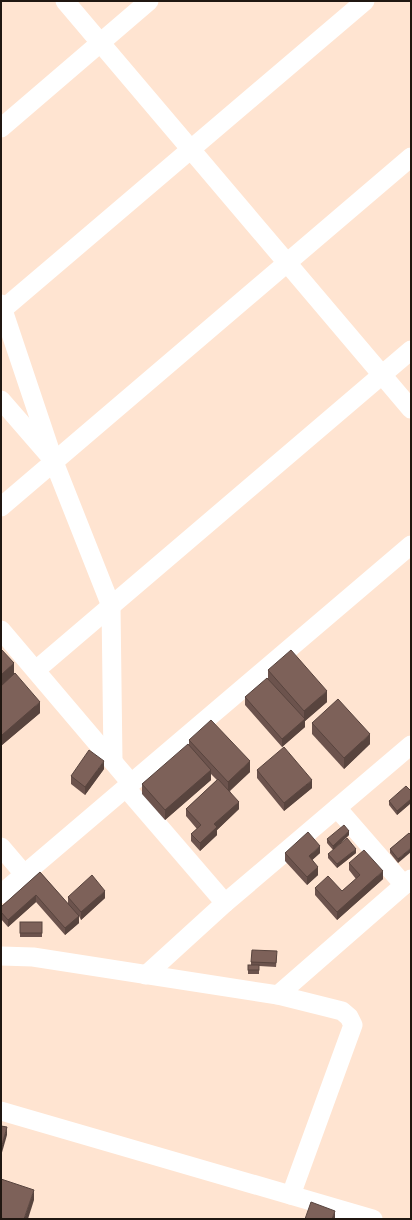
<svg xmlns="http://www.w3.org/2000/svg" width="412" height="1220" viewBox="0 0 412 1220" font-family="'Playfair Display',serif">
	<rect width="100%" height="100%" fill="#ffe4d1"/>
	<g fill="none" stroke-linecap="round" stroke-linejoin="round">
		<g stroke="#fff" stroke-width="19">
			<path d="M 65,1 L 411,409"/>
			<path d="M 1,128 L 149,1"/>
			<path d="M 1,304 L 54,462 L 111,606 L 113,761"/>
			<path d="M 1,311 L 365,1"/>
			<path d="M 1,400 L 48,454"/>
			<path d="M 1,507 L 411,157"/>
			<path d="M 1,630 L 131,783"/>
			<path d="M 36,670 L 411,350"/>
			<path d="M 126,788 L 225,903"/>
			<path d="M 337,808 L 404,885"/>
			<path d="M 1,847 L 24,874"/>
			<path d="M 1,894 L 411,545"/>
			<path d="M 1,956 L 33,957 L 278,995 L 342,1011 L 349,1017 L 353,1025 L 291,1195"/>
			<path d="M 146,975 L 225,903 L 411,745"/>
			<path d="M 278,995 L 411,879"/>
			<path d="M 1,1111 L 373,1219"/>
		</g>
	</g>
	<g fill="#6c534d">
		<path d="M 1,649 L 14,674 L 40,713 L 2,745 L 1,743 Z"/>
		<path d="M 268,670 L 327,702 L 305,721 L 305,727 L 282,747 L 245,705 L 245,697 L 268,678 Z"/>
		<path d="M 312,723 L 370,744 L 344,769 L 312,734 Z"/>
		<path d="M 189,740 L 250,772 L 230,791 L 239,809 L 217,830 L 217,835 L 200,851 L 191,841 L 191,834 L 197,829 L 186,816 L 186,809 L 217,780 L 211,774 L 211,780 L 165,820 L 142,794 L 142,784 L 189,745 Z"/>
		<path d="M 104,769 L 85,795 L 71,784 L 71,776 Z"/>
		<path d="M 257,770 L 312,788 L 284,811 L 257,778 Z"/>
		<path d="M 411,791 L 411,803 L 397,815 L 389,805 L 389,801 Z"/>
		<path d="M 409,833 L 398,863 L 390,853 L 390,849 Z"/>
		<path d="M 349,835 L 333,850 L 327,843 L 327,839 Z"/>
		<path d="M 285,853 L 320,853 L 312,860 L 318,875 L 307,885 L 285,861 Z"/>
		<path d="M 356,853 L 337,868 L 328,858 L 328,854 Z"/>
		<path d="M 349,863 L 383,879 L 337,920 L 315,895 L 315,888 L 342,891 L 356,879 L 349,870 Z"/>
		<path d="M 40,872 L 68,904 L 68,897 L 105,898 L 81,920 L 79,916 L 79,923 L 65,935 L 36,902 L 8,927 L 1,919 L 1,907 Z"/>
		<rect x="20" y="922" width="22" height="15"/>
		<path d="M 277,955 L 276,967 L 259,966 L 259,974 L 248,974 L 248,965 L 251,965 L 251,962 Z"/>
	</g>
	<g fill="#58443e">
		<path d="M 14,663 L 14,674 L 1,686 L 1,675 Z"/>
		<path d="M 327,691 L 327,702 L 305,721 L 305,727 L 282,747 L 282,739 L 304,720 L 304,711 Z"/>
		<path d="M 40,702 L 40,713 L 2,745 L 2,735 Z"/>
		<path d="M 370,734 L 370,744 L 344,769 L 344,758 Z"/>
		<path d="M 104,761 L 104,769 L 85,795 L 85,787 Z"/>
		<path d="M 250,761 L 250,772 L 228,792 L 228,782 Z"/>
		<path d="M 211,770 L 211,780 L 165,820 L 165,810 Z"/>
		<path d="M 312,780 L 312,788 L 284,811 L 284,803 Z"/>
		<path d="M 411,799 L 411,803 L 397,815 L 397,811 Z"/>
		<path d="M 239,802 L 239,809 L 217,830 L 217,835 L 200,851 L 200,843 L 214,824 Z"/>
		<path d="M 349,831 L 349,835 L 333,850 L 333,846 Z"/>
		<path d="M 320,846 L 320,853 L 309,863 L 309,856 Z"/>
		<path d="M 411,848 L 411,852 L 398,863 L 398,859 Z"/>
		<path d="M 356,849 L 356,853 L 337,868 L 337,864 Z"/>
		<path d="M 318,867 L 318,875 L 307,885 L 307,877 Z"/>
		<path d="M 383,871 L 383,879 L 337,920 L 337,912 Z"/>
		<path d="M 105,891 L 105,898 L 81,920 L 81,912 Z"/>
		<path d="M 36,895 L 36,902 L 8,927 L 8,920 Z"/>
		<path d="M 79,916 L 79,923 L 65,935 L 65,928 Z"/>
		<path d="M 7,1127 L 7,1135 L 1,1156 L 1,1149 Z"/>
		<path d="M 34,1190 L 34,1200 L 28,1219 L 24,1219 Z"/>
		<path d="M 335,1211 L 335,1219 L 332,1219 Z"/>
	</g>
	<g fill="#7d6159" stroke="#58443e">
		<path d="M 1,649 L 14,663 L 1,675 Z"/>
		<path d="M 291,650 L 327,691 L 304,711 L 268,670 Z"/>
		<path d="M 15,673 L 40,702 L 2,735 L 1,733 L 1,686 Z"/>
		<path d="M 267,678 L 305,719 L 282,739 L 245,697 Z"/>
		<path d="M 338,699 L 370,734 L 344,758 L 312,723 Z"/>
		<path d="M 211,720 L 250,761 L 228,782 L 189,740 Z"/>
		<path d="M 188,744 L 211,770 L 165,810 L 142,784 Z"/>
		<path d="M 284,747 L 312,780 L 284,803 L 257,770 Z"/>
		<path d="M 89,750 L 104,761 L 85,787 L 71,776 Z"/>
		<path d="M 218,779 L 239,802 L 214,824 L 217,827 L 200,843 L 191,834 L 201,825 L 186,809 Z"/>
		<path d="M 406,786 L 411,791 L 411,799 L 397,811 L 389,801 Z"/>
		<path d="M 344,825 L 349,831 L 333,846 L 327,839 Z"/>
		<path d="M 308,832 L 320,846 L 309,856 L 318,867 L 307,877 L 285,853 Z"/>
		<path d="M 409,833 L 411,835 L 411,848 L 398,859 L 390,849 Z"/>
		<path d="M 347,838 L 356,849 L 337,864 L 328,854 Z"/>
		<path d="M 364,850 L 383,871 L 337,912 L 315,888 L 328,876 L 342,891 L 360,875 L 349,863 Z"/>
		<path d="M 40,872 L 79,916 L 65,928 L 36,895 L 8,920 L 1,912 L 1,907 Z"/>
		<path d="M 92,875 L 105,891 L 81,912 L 68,897 Z"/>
		<rect x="20" y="922" width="22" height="11"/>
		<path d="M 252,950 L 277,951 L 276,963 L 251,962 Z"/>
		<rect x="248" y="965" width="11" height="5"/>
		<path d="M 1,1126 L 7,1127 L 1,1149 Z"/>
		<path d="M 1,1179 L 34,1190 L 24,1219 L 5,1219 L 1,1218 Z"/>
		<path d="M 311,1202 L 335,1211 L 332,1219 L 305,1219 Z"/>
	</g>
	<rect width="412" height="1220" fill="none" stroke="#201711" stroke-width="4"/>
</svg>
